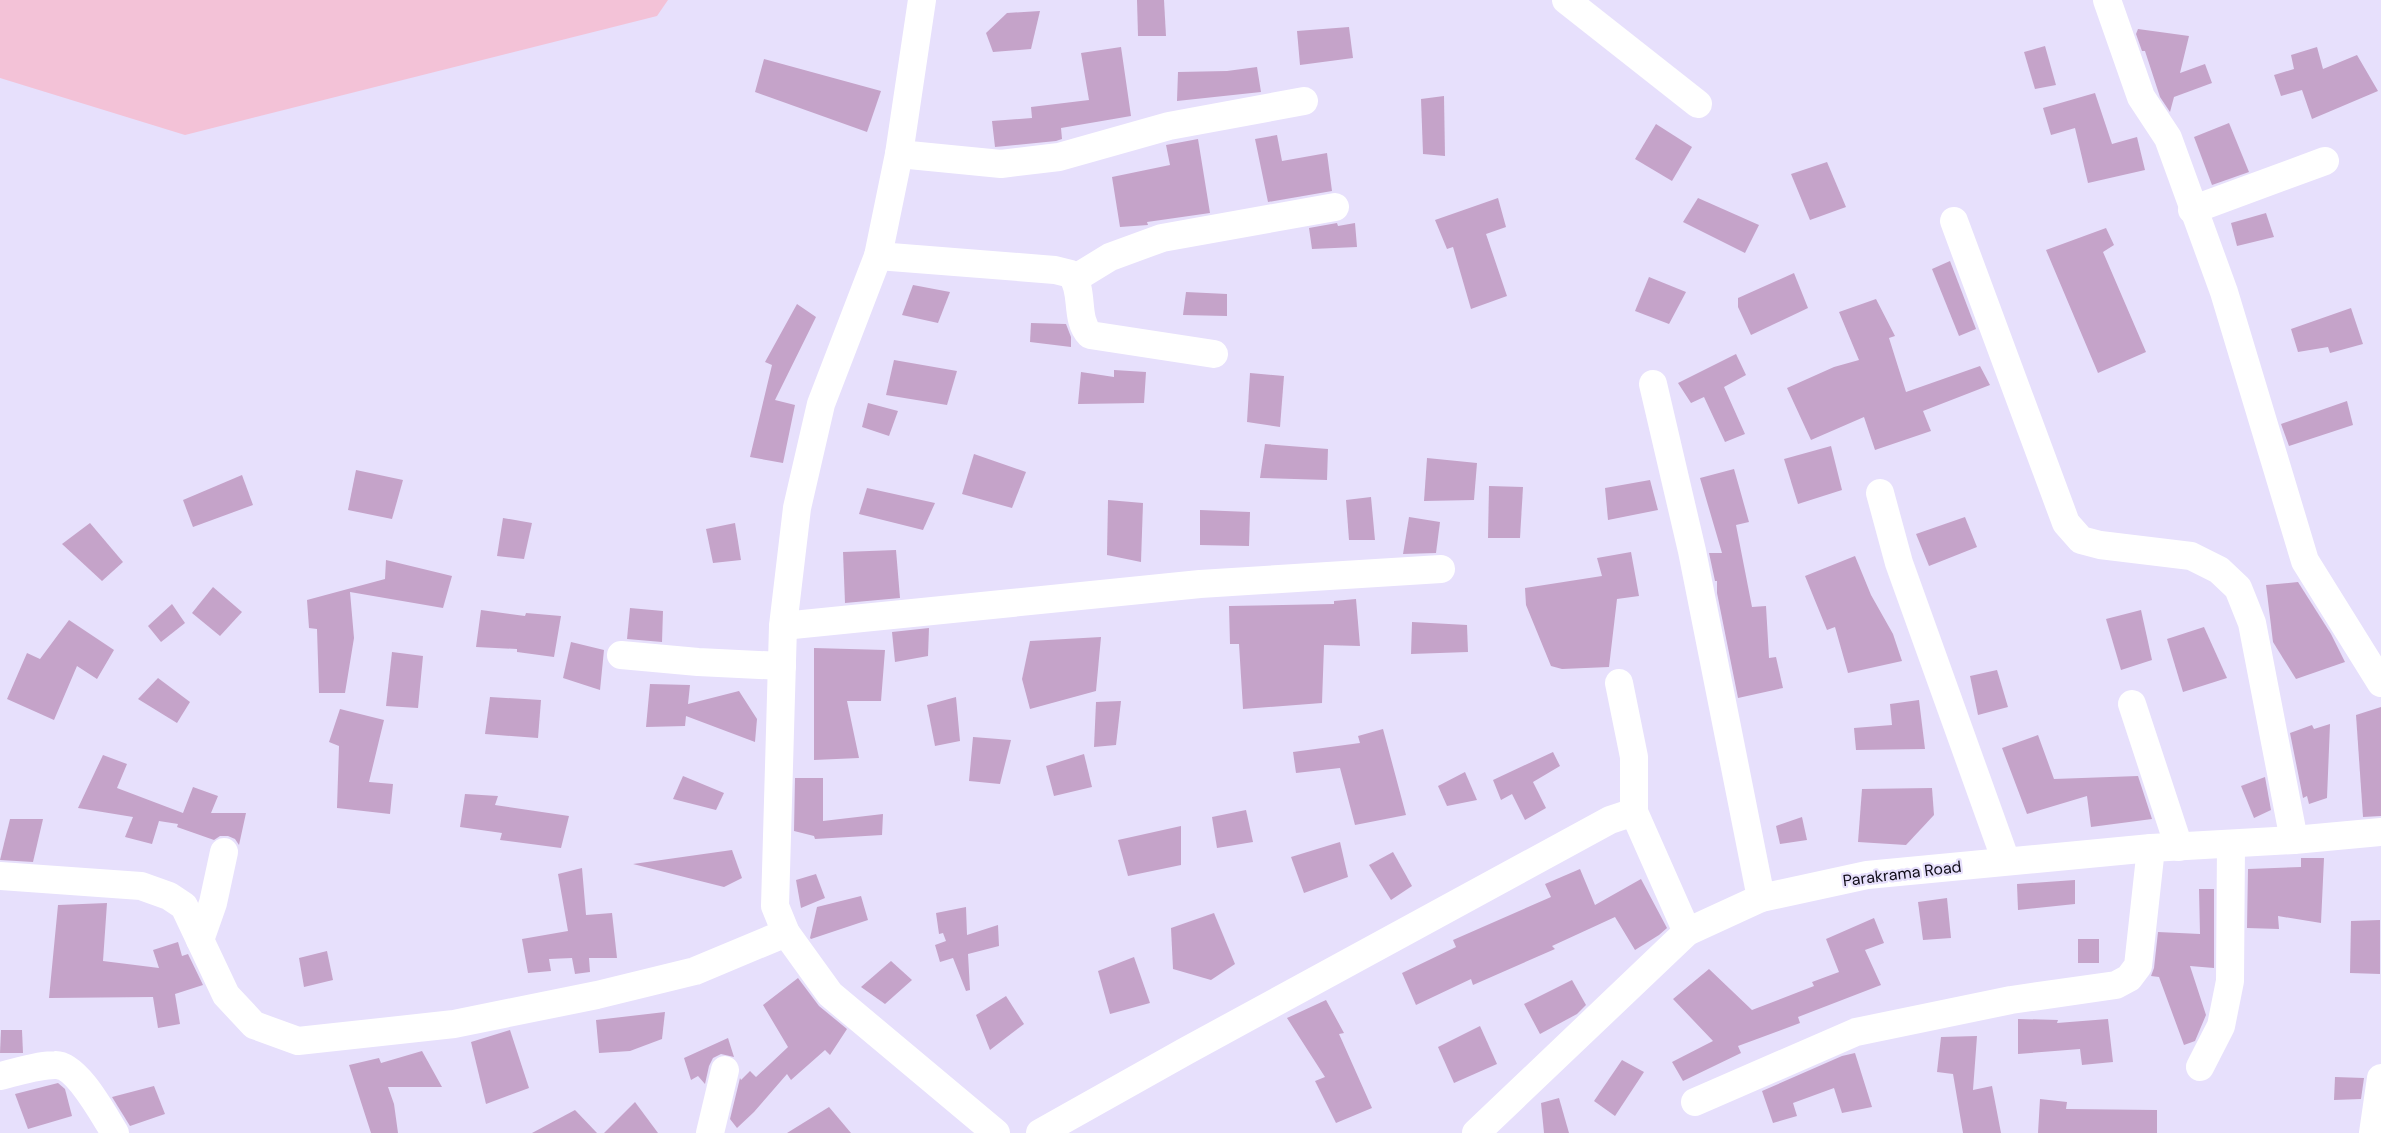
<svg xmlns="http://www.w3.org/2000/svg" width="2381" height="1133" viewBox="0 0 2381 1133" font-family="'DM Sans',sans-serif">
	<rect width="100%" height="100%" fill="#e7e0fc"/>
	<path fill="#f3c2d7" d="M 0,0 L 668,0 L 657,16 L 185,135 L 0,78 Z"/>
	<g fill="#c5a3c9">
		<path d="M 1137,0 L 1164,0 L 1166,36 L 1138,36 Z"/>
		<path d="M 1040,11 L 1031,49 L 993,52 L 986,33 L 1007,13 Z"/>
		<path d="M 1349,27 L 1353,58 L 1300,65 L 1297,31 Z"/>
		<path d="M 2138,29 L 2189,36 L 2180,73 L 2205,64 L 2212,83 L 2174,97 L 2170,112 L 2160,97 L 2145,51 L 2142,51 L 2136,34 Z"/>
		<path d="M 2045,46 L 2056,85 L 2035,89 L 2024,52 Z"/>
		<path d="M 1121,47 L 1131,116 L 1061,128 L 1062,139 L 1056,141 L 995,147 L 992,121 L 1032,118 L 1031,107 L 1089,100 L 1081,53 Z"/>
		<path d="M 2317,47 L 2323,69 L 2357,55 L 2378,91 L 2312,119 L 2302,90 L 2281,96 L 2274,75 L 2294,69 L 2291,55 Z"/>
		<path d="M 764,59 L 881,91 L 867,132 L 755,92 Z"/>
		<path d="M 1257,67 L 1261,92 L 1177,101 L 1178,72 L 1227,71 Z"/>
		<path d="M 2095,93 L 2112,144 L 2137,137 L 2145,170 L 2088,183 L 2075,128 L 2051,135 L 2043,108 Z"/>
		<path d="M 1444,96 L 1445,156 L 1423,154 L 1421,99 Z"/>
		<path d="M 2229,123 L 2249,172 L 2212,185 L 2194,137 Z"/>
		<path d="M 1656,124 L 1692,147 L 1672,181 L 1635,159 Z"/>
		<path d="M 1277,135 L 1282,161 L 1327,153 L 1332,191 L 1268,202 L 1255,139 Z"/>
		<path d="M 1198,139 L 1210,213 L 1147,222 L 1148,225 L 1120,227 L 1112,177 L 1170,165 L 1166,145 Z"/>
		<path d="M 1827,162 L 1846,207 L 1810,220 L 1791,174 Z"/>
		<path d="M 1498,198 L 1506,227 L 1486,234 L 1507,296 L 1471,309 L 1453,247 L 1447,249 L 1435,220 Z"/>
		<path d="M 1698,198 L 1759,225 L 1745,253 L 1683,222 Z"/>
		<path d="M 2266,213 L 2274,237 L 2237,246 L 2231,223 Z"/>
		<path d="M 1337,223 L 1338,226 L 1355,223 L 1357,247 L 1312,249 L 1309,228 Z"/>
		<path d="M 2106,228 L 2114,245 L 2103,252 L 2146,352 L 2098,373 L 2046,250 Z"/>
		<path d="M 1950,261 L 1976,329 L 1959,336 L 1932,269 Z"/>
		<path d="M 1794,273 L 1808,308 L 1751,335 L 1738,307 L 1738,298 Z"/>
		<path d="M 1649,277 L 1686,292 L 1669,324 L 1635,311 Z"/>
		<path d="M 913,285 L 950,292 L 938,323 L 902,315 Z"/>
		<path d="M 1186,292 L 1227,294 L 1227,316 L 1183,315 Z"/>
		<path d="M 1876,299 L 1895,336 L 1889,338 L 1906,392 L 1980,366 L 1990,385 L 1923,411 L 1931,431 L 1875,450 L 1864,417 L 1811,440 L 1787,388 L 1834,367 L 1859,360 L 1839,312 Z"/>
		<path d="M 797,304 L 816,317 L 775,400 L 795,405 L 783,463 L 750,457 L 772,365 L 765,362 Z"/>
		<path d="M 2351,308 L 2363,344 L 2330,353 L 2328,347 L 2298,352 L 2291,329 Z"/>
		<path d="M 1031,323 L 1066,324 L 1071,337 L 1071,347 L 1030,342 Z"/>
		<path d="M 1736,354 L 1746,375 L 1724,387 L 1745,434 L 1725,442 L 1704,397 L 1691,403 L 1678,383 Z"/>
		<path d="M 894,360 L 957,371 L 947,405 L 886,395 Z"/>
		<path d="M 1114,370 L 1146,372 L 1144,403 L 1078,404 L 1081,372 L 1114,377 Z"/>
		<path d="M 1250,373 L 1284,376 L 1280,427 L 1247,422 Z"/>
		<path d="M 2347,401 L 2353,425 L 2289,446 L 2281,424 Z"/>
		<path d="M 868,403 L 898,411 L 889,436 L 862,427 Z"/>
		<path d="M 1265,444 L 1328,449 L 1327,480 L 1260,478 Z"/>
		<path d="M 1831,446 L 1842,490 L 1798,504 L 1784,459 Z"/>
		<path d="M 974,454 L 1026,472 L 1012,508 L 962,494 Z"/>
		<path d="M 1427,458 L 1477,463 L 1474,500 L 1424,501 Z"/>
		<path d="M 1734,469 L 1749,522 L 1736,525 L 1752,607 L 1766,606 L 1769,658 L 1776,657 L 1783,688 L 1738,698 L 1717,593 L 1717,581 L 1715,581 L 1709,553 L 1722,553 L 1700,478 Z"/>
		<path d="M 356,470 L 403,480 L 392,519 L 348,510 Z"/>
		<path d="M 242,475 L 253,505 L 193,527 L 183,500 Z"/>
		<path d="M 1650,480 L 1658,510 L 1608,520 L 1605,488 Z"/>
		<path d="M 1489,486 L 1523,487 L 1520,538 L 1488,538 Z"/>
		<path d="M 867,488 L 935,503 L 923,530 L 859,514 Z"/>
		<path d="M 1371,497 L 1375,540 L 1349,540 L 1346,500 Z"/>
		<path d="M 1108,500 L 1143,503 L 1141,562 L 1107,555 Z"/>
		<path d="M 1200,510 L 1250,512 L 1249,546 L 1200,545 Z"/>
		<path d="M 1409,517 L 1440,522 L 1436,553 L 1403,554 Z"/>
		<path d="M 1965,517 L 1977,547 L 1929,566 L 1916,534 Z"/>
		<path d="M 503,518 L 532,523 L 524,559 L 497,556 Z"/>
		<path d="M 90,523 L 123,562 L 102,581 L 62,544 Z"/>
		<path d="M 735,523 L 741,560 L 713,563 L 706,529 Z"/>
		<path d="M 896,550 L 900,598 L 845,603 L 843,552 Z"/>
		<path d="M 1631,552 L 1639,596 L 1617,599 L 1609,667 L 1562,669 L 1551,666 L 1526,605 L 1525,588 L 1602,576 L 1597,558 Z"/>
		<path d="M 1855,556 L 1871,595 L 1893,634 L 1902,661 L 1848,673 L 1835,627 L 1827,630 L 1805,576 Z"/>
		<path d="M 386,560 L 452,576 L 443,608 L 350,592 L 354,638 L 345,693 L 319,693 L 317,629 L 309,628 L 307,600 L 385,579 Z"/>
		<path d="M 2298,582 L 2331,634 L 2345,662 L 2296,679 L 2273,642 L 2266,585 Z"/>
		<path d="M 213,587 L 242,612 L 220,636 L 192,613 Z"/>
		<path d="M 1356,599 L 1360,646 L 1324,645 L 1322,703 L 1243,709 L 1239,644 L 1230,644 L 1229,606 L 1334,604 L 1334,601 Z"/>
		<path d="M 172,604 L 185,623 L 161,642 L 148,626 Z"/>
		<path d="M 630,608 L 663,611 L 662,642 L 627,639 Z"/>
		<path d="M 481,610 L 525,616 L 526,613 L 561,616 L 554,657 L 517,652 L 517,649 L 476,647 Z"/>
		<path d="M 2141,610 L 2152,660 L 2121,670 L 2106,619 Z"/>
		<path d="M 69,620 L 114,650 L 97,679 L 77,666 L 54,720 L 7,699 L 27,653 L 40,659 Z"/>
		<path d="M 1412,622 L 1467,625 L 1468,652 L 1411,654 Z"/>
		<path d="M 2204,627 L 2227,678 L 2183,692 L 2167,639 Z"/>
		<path d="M 929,628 L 928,656 L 895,662 L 892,632 Z"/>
		<path d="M 1101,637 L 1096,691 L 1030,709 L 1022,679 L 1030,641 Z"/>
		<path d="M 571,642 L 604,650 L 600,690 L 563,678 Z"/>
		<path d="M 814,648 L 885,650 L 881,701 L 847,701 L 859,758 L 814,760 Z"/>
		<path d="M 392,652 L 423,656 L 418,708 L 386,706 Z"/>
		<path d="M 1997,670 L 2008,707 L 1978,715 L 1970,676 Z"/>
		<path d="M 158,678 L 190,702 L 177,723 L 138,699 Z"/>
		<path d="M 650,684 L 690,685 L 688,704 L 739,691 L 757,719 L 755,742 L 686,716 L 685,726 L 646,727 Z"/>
		<path d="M 490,697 L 541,700 L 538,738 L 485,734 Z"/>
		<path d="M 956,697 L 960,741 L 935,746 L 927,705 Z"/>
		<path d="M 1919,700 L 1925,749 L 1856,750 L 1854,728 L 1892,725 L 1890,704 Z"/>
		<path d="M 1121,701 L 1116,745 L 1094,747 L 1096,702 Z"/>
		<path d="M 2381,707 L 2381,816 L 2363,817 L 2356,715 Z"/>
		<path d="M 340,709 L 384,720 L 369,782 L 393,784 L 390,814 L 337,808 L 339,746 L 329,742 Z"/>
		<path d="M 2330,724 L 2327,798 L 2309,804 L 2307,796 L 2303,798 L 2290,733 L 2312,725 L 2314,729 Z"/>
		<path d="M 1383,729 L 1406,815 L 1355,825 L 1340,768 L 1296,773 L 1293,752 L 1360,743 L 1358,736 Z"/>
		<path d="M 2038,735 L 2054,779 L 2138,776 L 2152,819 L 2091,827 L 2087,796 L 2027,814 L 2002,748 Z"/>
		<path d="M 973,737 L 1011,740 L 1000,784 L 969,781 Z"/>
		<path d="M 1553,752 L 1560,766 L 1533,782 L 1546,808 L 1525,820 L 1512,794 L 1501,800 L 1493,780 Z"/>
		<path d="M 1084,754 L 1092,787 L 1054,796 L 1046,766 Z"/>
		<path d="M 103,755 L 127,764 L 117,788 L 183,813 L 193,787 L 218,796 L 211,813 L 246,813 L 239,845 L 235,839 L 228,836 L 220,836 L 214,840 L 177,827 L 178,824 L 159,821 L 152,844 L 125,837 L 133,817 L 78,808 Z"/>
		<path d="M 1465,772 L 1477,800 L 1447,806 L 1438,786 Z"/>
		<path d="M 683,776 L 724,793 L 716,810 L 673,799 Z"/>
		<path d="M 2265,777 L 2271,810 L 2254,818 L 2241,786 Z"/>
		<path d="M 795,778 L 823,778 L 823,821 L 883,814 L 882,835 L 815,839 L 814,836 L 794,831 Z"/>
		<path d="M 1932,788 L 1934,815 L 1906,845 L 1858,842 L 1862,789 Z"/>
		<path d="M 465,794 L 498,796 L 495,805 L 569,816 L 561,848 L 500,840 L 502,833 L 460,827 Z"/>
		<path d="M 1246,810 L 1253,842 L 1217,848 L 1212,817 Z"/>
		<path d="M 1802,817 L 1807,840 L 1780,844 L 1776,826 Z"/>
		<path d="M 10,819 L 43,819 L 33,862 L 0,860 Z"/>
		<path d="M 1181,826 L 1181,865 L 1128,876 L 1118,840 Z"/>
		<path d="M 1340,842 L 1348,877 L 1304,893 L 1291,857 Z"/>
		<path d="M 732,850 L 742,878 L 724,887 L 633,864 Z"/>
		<path d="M 1393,852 L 1412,886 L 1391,900 L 1369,865 Z"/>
		<path d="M 2301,858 L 2324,858 L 2321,923 L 2278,916 L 2279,929 L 2247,928 L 2248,869 L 2301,867 Z"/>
		<path d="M 582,868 L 586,915 L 612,913 L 617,958 L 589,958 L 590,972 L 575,974 L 572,958 L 549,959 L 551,971 L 528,973 L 522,939 L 568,931 L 558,874 Z"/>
		<path d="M 1580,869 L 1595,905 L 1641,879 L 1667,928 L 1659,935 L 1635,950 L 1615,917 L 1552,946 L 1555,949 L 1473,985 L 1471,979 L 1416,1005 L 1402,973 L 1456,947 L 1453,940 L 1551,897 L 1545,884 Z"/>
		<path d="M 816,874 L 825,898 L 801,908 L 796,880 Z"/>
		<path d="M 2075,880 L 2075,904 L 2018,910 L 2017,884 Z"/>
		<path d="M 2199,889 L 2214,889 L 2214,968 L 2190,966 L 2206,1015 L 2195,1041 L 2184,1045 L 2159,977 L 2151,976 L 2154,968 L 2158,932 L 2200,934 Z"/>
		<path d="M 861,896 L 868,920 L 811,939 L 810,938 L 817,907 Z"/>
		<path d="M 1947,898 L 1951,938 L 1923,940 L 1918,902 Z"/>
		<path d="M 107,903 L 103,961 L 159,968 L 153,950 L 178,942 L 182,956 L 188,954 L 203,985 L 175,994 L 180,1024 L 158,1028 L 153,997 L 49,998 L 58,905 Z"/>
		<path d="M 966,907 L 967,935 L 998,925 L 999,946 L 968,954 L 970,990 L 966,991 L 953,958 L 940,962 L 935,945 L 946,941 L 943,933 L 939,934 L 936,913 Z"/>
		<path d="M 1214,913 L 1235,964 L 1211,980 L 1173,969 L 1171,928 Z"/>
		<path d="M 1874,918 L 1884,943 L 1865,950 L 1881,985 L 1798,1017 L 1800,1023 L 1738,1046 L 1741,1053 L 1683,1081 L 1672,1062 L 1713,1041 L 1673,999 L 1709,969 L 1752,1010 L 1814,986 L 1812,982 L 1839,972 L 1826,939 Z"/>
		<path d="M 2380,920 L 2380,974 L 2350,973 L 2351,921 Z"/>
		<rect x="2078" y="939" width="21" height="24"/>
		<path d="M 327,951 L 333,980 L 304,987 L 299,958 Z"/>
		<path d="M 1134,957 L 1150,1003 L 1110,1014 L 1098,971 Z"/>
		<path d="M 891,961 L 912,980 L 885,1004 L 861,987 Z"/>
		<path d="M 798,978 L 819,1006 L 847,1029 L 830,1055 L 825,1050 L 791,1080 L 787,1074 L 754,1112 L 737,1128 L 730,1119 L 740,1078 L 741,1080 L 750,1071 L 756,1077 L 788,1047 L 763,1005 Z"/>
		<path d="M 1572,980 L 1586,1005 L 1577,1014 L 1540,1034 L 1524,1004 Z"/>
		<path d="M 1006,996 L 1024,1024 L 990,1050 L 976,1015 Z"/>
		<path d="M 1326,1000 L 1344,1033 L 1339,1034 L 1372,1108 L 1336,1123 L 1315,1081 L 1325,1077 L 1287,1018 Z"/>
		<path d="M 665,1012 L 662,1039 L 630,1051 L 599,1053 L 596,1020 Z"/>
		<path d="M 2018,1019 L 2058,1020 L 2057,1023 L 2108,1019 L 2113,1062 L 2082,1065 L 2080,1049 L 2018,1054 Z"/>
		<path d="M 1480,1026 L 1497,1064 L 1454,1083 L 1438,1047 Z"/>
		<path d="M 1,1030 L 22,1030 L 23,1053 L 0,1053 Z"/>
		<path d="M 510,1030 L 529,1088 L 486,1104 L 471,1042 Z"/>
		<path d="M 1977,1036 L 1973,1090 L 1992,1086 L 2001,1133 L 1963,1133 L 1953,1074 L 1937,1072 L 1941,1037 Z"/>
		<path d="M 728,1038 L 734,1057 L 721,1054 L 713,1058 L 709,1066 L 705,1084 L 698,1076 L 691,1080 L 684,1058 Z"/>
		<path d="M 422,1051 L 442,1087 L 388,1087 L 394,1104 L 398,1133 L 371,1133 L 349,1065 L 379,1058 L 381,1063 Z"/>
		<path d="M 1855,1053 L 1872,1107 L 1842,1113 L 1834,1088 L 1793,1103 L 1797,1116 L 1773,1123 L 1762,1091 L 1842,1056 Z"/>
		<path d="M 1622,1060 L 1644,1072 L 1615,1116 L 1594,1101 Z"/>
		<path d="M 2335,1077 L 2364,1078 L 2361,1099 L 2334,1100 Z"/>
		<path d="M 58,1083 L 65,1089 L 72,1116 L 28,1129 L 15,1094 Z"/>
		<path d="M 154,1086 L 165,1114 L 130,1126 L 112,1097 Z"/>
		<path d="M 1559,1098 L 1569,1133 L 1544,1133 L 1541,1103 Z"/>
		<path d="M 2040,1099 L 2067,1102 L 2066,1109 L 2157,1110 L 2157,1133 L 2038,1133 Z"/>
		<path d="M 635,1102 L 658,1133 L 604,1133 Z"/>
		<path d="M 829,1107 L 851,1133 L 787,1133 Z"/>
		<path d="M 575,1110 L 597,1133 L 532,1133 Z"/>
	</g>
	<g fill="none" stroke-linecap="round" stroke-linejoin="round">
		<g stroke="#fff" stroke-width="28">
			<path d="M 922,0 L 899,154 L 878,256 L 821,404 L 797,508 L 783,626 L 775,906 L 786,933 L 830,994 L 996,1133"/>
			<path d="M 1566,0 L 1698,104"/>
			<path d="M 2107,0 L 2141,97 L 2168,138 L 2224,292 L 2305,561 L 2381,683"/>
			<path d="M 899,154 L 1001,164 L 1059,157 L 1169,126 L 1304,101"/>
			<path d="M 2192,210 L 2325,161"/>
			<path d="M 1954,221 L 2066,523 L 2081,540 L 2100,545 L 2191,556 L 2219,570 L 2238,588 L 2252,623 L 2294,840"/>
			<path d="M 878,256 L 1055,270 L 1071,274 C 1085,291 1074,318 1090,335 L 1214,354"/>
			<path d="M 1074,279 L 1110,257 L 1162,238 L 1335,207"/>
			<path d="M 1653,384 L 1692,551 L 1761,898"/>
			<path d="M 1880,493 L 1899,563 L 2006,861"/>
			<path d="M 783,626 L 1200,584 L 1441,569"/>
			<path d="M 621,655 L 698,662 L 782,666"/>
			<path d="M 1619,683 L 1634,757 L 1634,812"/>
			<path d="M 2132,704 L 2179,847"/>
			<path d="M 0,876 L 141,886 L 169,896 L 184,906 L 226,995 L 254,1025 L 298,1041 L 454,1024 L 597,995 L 695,971 L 786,933"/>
			<path d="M 200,940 L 213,903 L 224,852"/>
			<path d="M 2200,1067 L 2221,1026 L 2230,981 L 2231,844"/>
			<path d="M 0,1076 C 18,1072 37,1065 55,1065 C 77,1064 104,1116 115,1133"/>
			<path d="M 1695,1102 L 1856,1032 L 2011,1000 L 2116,985 L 2129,978 L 2138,966 L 2151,848"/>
			<path d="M 710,1133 L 725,1070"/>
			<path d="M 1040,1133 L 1186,1051 L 1610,820 L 1634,812 L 1687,932"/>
			<path d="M 1476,1133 L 1687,932 L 1761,898 L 1867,875 L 2151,848 L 2294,840 L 2381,832"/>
			<path d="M 2373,1133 L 2381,1078"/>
		</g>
	</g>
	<g text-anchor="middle" stroke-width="4.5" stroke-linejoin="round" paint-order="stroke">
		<g font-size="16" fill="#0f0c17" stroke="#e7e0fc">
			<text transform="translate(1902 873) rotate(-7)" y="6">Parakrama Road</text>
		</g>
	</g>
</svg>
